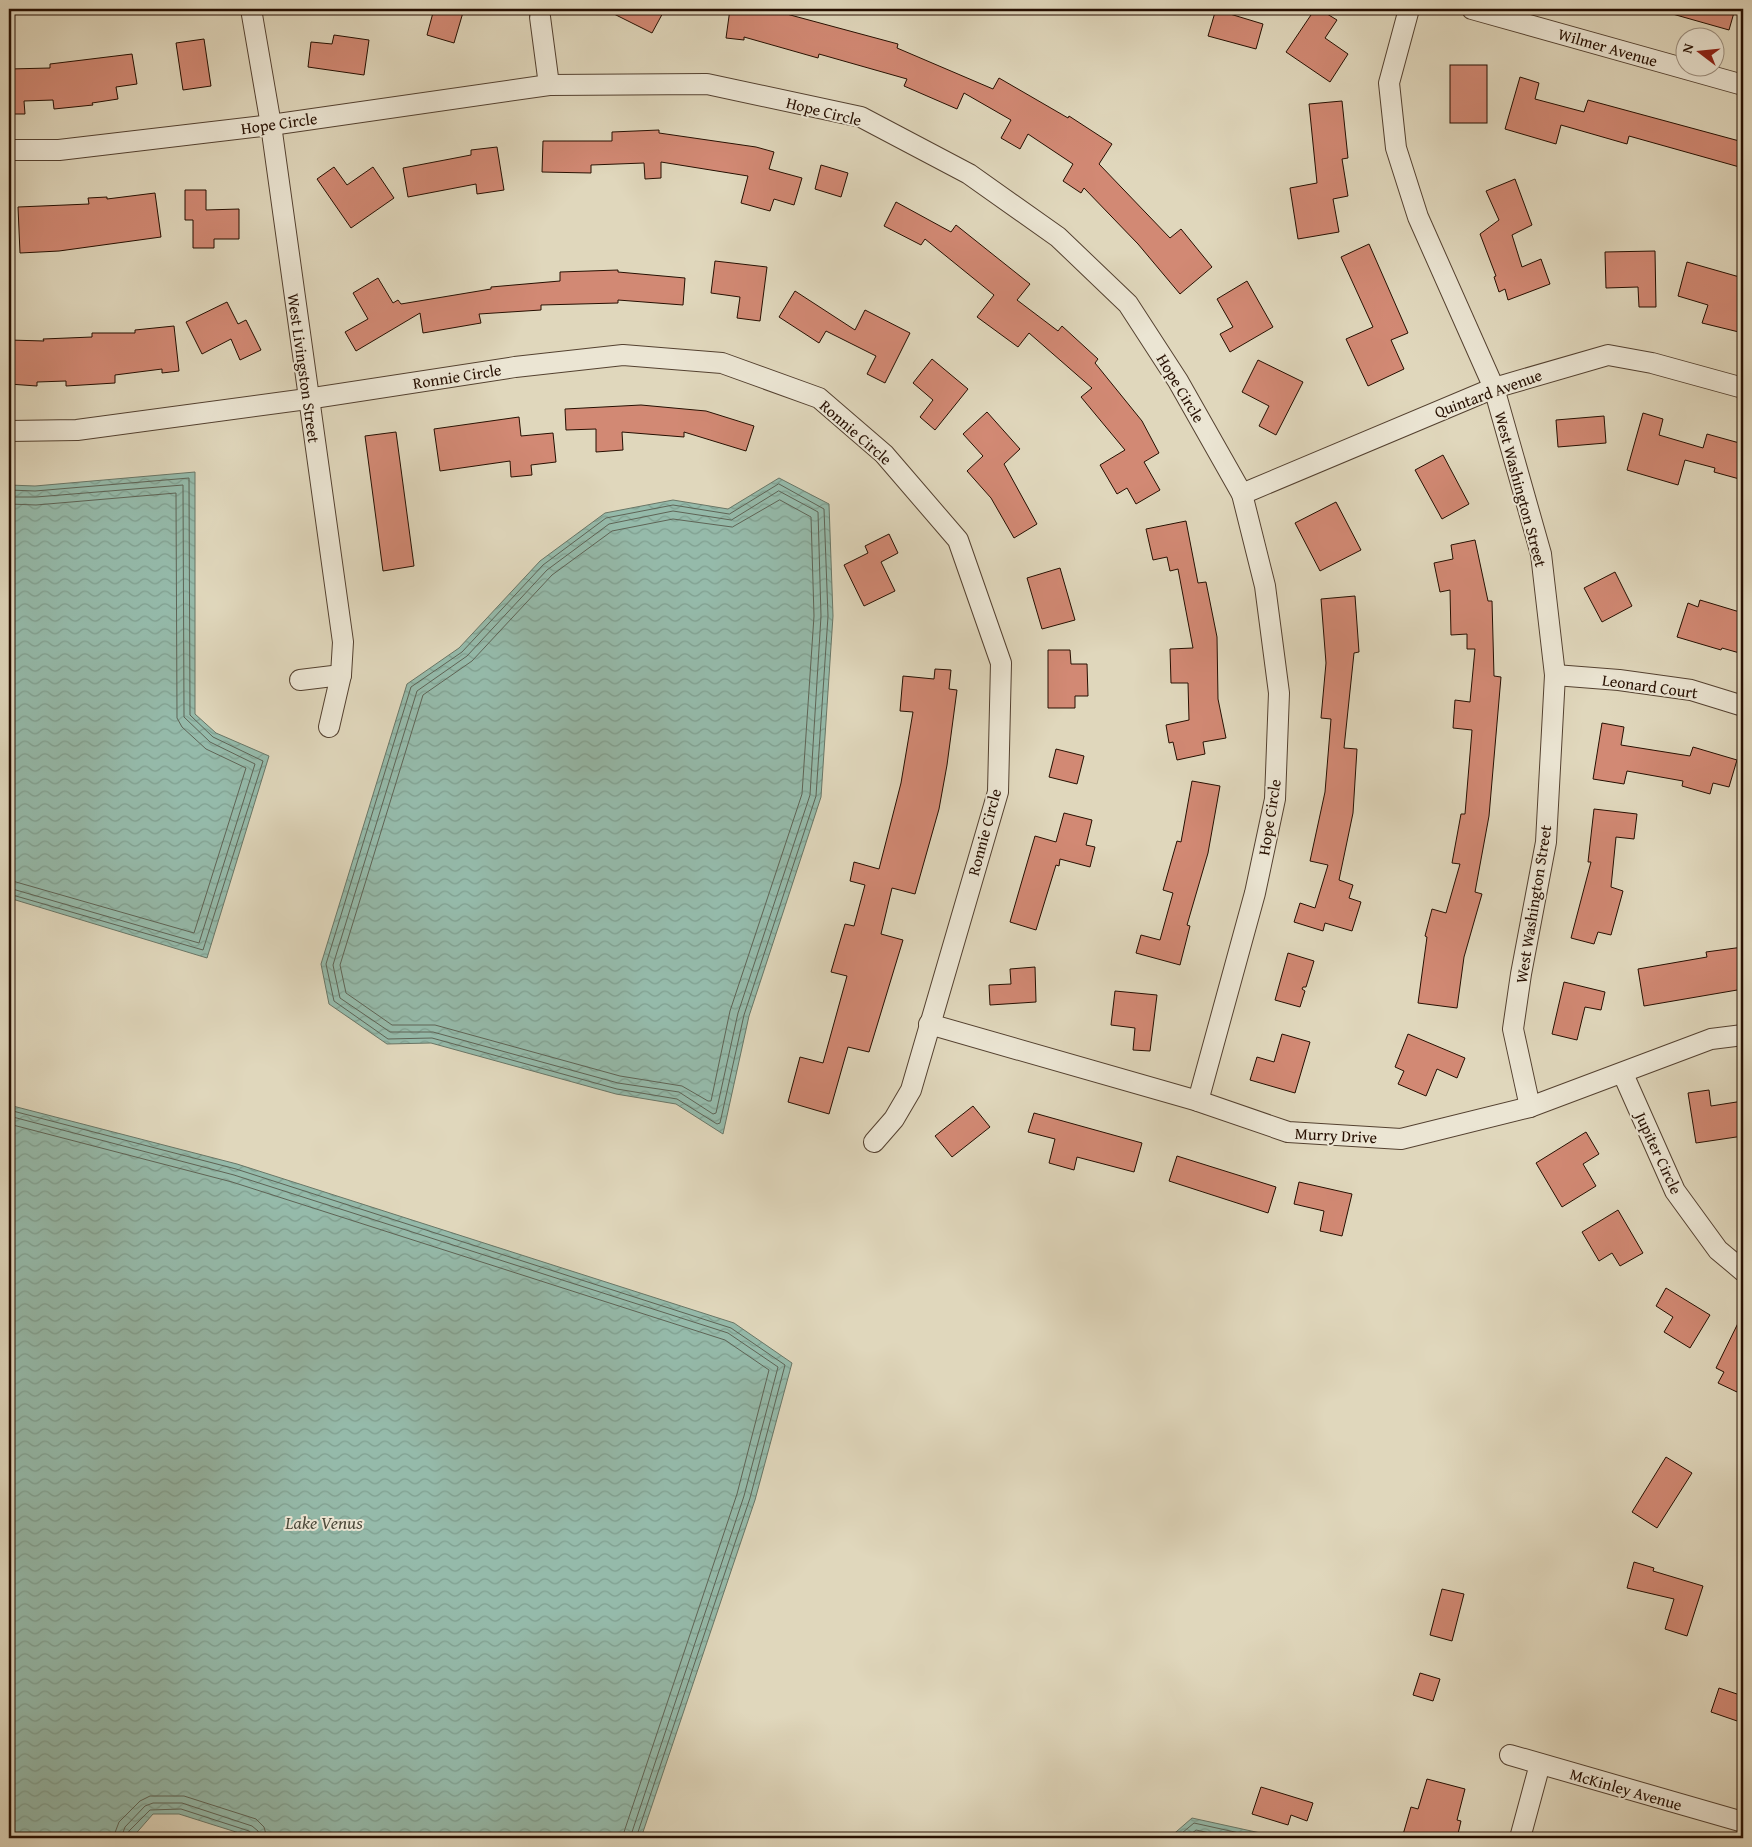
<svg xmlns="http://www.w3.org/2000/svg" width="1752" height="1847" viewBox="0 0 1752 1847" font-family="'Gentium Book Plus',serif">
	<defs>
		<pattern id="water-waves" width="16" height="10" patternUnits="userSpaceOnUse" patternTransform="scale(1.25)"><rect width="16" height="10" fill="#95baaa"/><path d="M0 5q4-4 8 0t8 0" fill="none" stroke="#809f90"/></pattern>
	</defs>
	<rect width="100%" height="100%" fill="#e0d7bc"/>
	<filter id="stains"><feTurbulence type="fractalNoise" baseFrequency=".004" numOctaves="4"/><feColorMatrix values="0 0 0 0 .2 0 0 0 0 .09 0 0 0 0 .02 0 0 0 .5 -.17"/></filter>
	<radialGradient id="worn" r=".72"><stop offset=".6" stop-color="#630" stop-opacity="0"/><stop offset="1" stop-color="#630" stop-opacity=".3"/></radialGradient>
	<g fill="url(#water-waves)" stroke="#697666">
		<path d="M 195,472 L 195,714 L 216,733 L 269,756 L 207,958 L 9,898 L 9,485 L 35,486 Z"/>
		<path d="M 779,478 L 829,504 L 833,616 L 821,797 L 749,1016 L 723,1134 L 676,1104 L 616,1094 L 431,1043 L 387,1044 L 329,1004 L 321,964 L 407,684 L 459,648 L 540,561 L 605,513 L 673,500 L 728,509 Z"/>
		<path d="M 9,1105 L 237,1164 L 734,1323 L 792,1363 L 755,1500 L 641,1838 L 255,1838 L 179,1814 L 153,1814 L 132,1838 L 9,1838 Z"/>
		<path d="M 1192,1818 L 1274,1836 L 1276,1838 L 1169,1838 Z"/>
	</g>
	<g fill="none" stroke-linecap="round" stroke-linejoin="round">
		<g stroke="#5e6456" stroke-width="1">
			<path d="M 779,484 L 824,509 L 828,616 L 816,796 L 744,1015 L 720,1123 L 717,1124 L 677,1099 L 617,1089 L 432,1038 L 388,1039 L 334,1001 L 326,964 L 411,687 L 462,652 L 543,565 L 606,518 L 673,505 L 729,514 Z"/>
			<path d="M 9,490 L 35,491 L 189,478 L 190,715 L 213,737 L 263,761 L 203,950 L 9,894"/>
			<path d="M 779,491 L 818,512 L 821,616 L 810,795 L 738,1013 L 716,1113 L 713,1114 L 679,1092 L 618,1083 L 433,1032 L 390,1032 L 340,998 L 333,965 L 417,691 L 467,656 L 547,570 L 609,524 L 673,511 L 731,520 Z"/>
			<path d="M 9,497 L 36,497 L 183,485 L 184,717 L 210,742 L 255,764 L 199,943 L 9,888"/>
			<path d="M 780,500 L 811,517 L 814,616 L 802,794 L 730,1011 L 711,1101 L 708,1101 L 682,1086 L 620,1076 L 435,1025 L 392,1025 L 346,993 L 340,965 L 423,695 L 472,661 L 552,575 L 612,531 L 673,519 L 732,527 Z"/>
			<path d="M 9,504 L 36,505 L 176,493 L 177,718 L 182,727 L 206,749 L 246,768 L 194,933 L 9,880"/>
			<path d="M 9,1110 L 236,1169 L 731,1328 L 785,1365 L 750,1498 L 636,1838"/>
			<path d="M 9,1116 L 234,1175 L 728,1333 L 778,1367 L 744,1496 L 630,1838"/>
			<path d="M 9,1124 L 232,1182 L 725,1340 L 769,1370 L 737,1494 L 622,1838"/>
			<path d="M 113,1838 L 119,1822 L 140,1801 L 150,1796 L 184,1796 L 256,1819 L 264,1827 L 267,1838"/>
			<path d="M 121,1838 L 125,1827 L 145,1806 L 153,1803 L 182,1803 L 252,1826 L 258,1831 L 259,1838"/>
			<path d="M 127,1838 L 129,1831 L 150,1810 L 181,1809 L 249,1831 L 253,1838"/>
			<path d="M 1176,1838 L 1194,1823 L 1262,1838"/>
			<path d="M 1186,1838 L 1196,1830 L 1233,1838"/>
		</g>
	</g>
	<g fill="#d28974" stroke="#260f01">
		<path d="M 434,9 L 464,9 L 454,43 L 427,35 Z"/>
		<path d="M 604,9 L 665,9 L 652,33 Z"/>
		<path d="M 730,9 L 768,9 L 898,44 L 897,48 L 993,89 L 999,78 L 1068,118 L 1069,116 L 1112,144 L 1099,164 L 1170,238 L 1181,229 L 1212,267 L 1180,294 L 1138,244 L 1084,188 L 1081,193 L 1063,181 L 1073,164 L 1028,134 L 1020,149 L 1001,138 L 1011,120 L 964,93 L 957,109 L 904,86 L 907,79 L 819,54 L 818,58 L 744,37 L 744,40 L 726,38 Z"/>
		<path d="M 1216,9 L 1232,9 L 1230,14 L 1263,24 L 1256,49 L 1208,36 Z"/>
		<path d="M 1315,9 L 1319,9 L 1337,20 L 1325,38 L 1348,54 L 1330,82 L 1286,52 Z"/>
		<path d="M 1670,9 L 1735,9 L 1729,30 L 1669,13 Z"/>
		<path d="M 334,35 L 369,40 L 364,75 L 308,67 L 311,42 L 332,44 Z"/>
		<path d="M 204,39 L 211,86 L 183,90 L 176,43 Z"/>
		<path d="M 132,54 L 137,84 L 116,87 L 118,99 L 92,103 L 93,105 L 54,109 L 53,100 L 24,101 L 25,114 L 9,114 L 9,69 L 50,68 L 50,64 Z"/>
		<rect x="1450" y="65" width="37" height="58"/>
		<path d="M 1520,77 L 1539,83 L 1535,99 L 1584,112 L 1588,100 L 1743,142 L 1743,168 L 1629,136 L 1627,144 L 1561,125 L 1556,144 L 1505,129 Z"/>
		<path d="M 1342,101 L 1348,158 L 1342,159 L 1348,196 L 1333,199 L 1339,232 L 1298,239 L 1290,188 L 1317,183 L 1309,104 Z"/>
		<path d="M 659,130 L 659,133 L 756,147 L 774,152 L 769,169 L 802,178 L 794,205 L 774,199 L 770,211 L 741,203 L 748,176 L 661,162 L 661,178 L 645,179 L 644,163 L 591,165 L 591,173 L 542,172 L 543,141 L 612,141 L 612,132 Z"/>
		<path d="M 497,147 L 504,190 L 477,194 L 476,184 L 408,197 L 403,168 L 471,155 L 471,150 Z"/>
		<path d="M 821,165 L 848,173 L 841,197 L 815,189 Z"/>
		<path d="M 334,167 L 347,185 L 373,167 L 394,198 L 351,228 L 317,179 Z"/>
		<path d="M 1515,179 L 1532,225 L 1512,235 L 1522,267 L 1541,259 L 1550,284 L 1508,300 L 1505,289 L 1499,292 L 1494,277 L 1496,276 L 1480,234 L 1499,220 L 1486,191 Z"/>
		<path d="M 185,190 L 206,190 L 206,210 L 239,209 L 239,239 L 214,239 L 214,248 L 193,248 L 193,220 L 185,220 Z"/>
		<path d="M 155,193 L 161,237 L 59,251 L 20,253 L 18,207 L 89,204 L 88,198 L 107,197 L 107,199 Z"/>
		<path d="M 896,202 L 951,232 L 956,225 L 1030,284 L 1017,300 L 1058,331 L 1062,326 L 1098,359 L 1095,363 L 1142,421 L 1159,453 L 1144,462 L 1160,490 L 1136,504 L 1127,488 L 1117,494 L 1100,465 L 1125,450 L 1081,397 L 1092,388 L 1029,333 L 1018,347 L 977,317 L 994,295 L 925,239 L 921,245 L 884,226 Z"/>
		<path d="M 1369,244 L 1408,333 L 1391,340 L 1404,369 L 1368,386 L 1346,339 L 1373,327 L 1341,257 Z"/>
		<path d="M 1655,251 L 1656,307 L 1639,307 L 1638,287 L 1606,288 L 1605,252 Z"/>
		<path d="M 715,261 L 767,267 L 760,321 L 737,318 L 740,297 L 711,293 Z"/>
		<path d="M 1687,262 L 1743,278 L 1743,333 L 1702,323 L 1708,305 L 1678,296 Z"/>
		<path d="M 618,270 L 618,272 L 685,278 L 683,305 L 618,300 L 618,303 L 541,305 L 541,310 L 479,314 L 481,323 L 423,333 L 420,313 L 356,351 L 345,332 L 368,319 L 353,293 L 378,278 L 393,303 L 398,300 L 401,304 L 491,289 L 491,287 L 560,281 L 560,272 Z"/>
		<path d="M 1247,281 L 1273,327 L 1230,352 L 1220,334 L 1233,327 L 1217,299 Z"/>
		<path d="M 795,291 L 855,330 L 865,310 L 910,333 L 885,383 L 867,374 L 876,356 L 826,331 L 819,343 L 779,317 Z"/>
		<path d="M 227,302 L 238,324 L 246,320 L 261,350 L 240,360 L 231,339 L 202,354 L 186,322 Z"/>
		<path d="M 174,326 L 179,371 L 162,373 L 162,369 L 115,375 L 115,383 L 66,386 L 66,381 L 37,382 L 37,386 L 9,384 L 9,340 L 44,341 L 43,339 L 92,337 L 92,333 L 135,333 L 135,330 Z"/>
		<path d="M 932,359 L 968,389 L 935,430 L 920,417 L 933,400 L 913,383 Z"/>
		<path d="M 1258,360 L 1303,382 L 1276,435 L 1259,426 L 1269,406 L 1242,392 Z"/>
		<path d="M 641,405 L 706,411 L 754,426 L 746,451 L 684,432 L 684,437 L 622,432 L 623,450 L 596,452 L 596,429 L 566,430 L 565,409 Z"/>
		<path d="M 987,412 L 1020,449 L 1004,464 L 1037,524 L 1014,538 L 991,498 L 967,471 L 983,456 L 963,434 Z"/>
		<path d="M 1643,413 L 1663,419 L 1659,435 L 1703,448 L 1707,434 L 1743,444 L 1743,480 L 1714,472 L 1715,468 L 1685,460 L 1678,485 L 1627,470 Z"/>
		<path d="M 1604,416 L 1606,443 L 1558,447 L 1556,420 Z"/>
		<path d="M 519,417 L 521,436 L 553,433 L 556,462 L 531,465 L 532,475 L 511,477 L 510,461 L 440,471 L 434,429 Z"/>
		<path d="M 396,432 L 414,566 L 383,571 L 365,436 Z"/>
		<path d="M 1443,455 L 1469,504 L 1442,519 L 1415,470 Z"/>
		<path d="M 1336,502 L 1361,550 L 1320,571 L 1295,523 Z"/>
		<path d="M 1186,521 L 1198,583 L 1206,582 L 1217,637 L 1218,699 L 1226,738 L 1203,742 L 1205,754 L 1177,760 L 1173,742 L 1169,743 L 1166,725 L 1189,720 L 1188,683 L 1171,683 L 1170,649 L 1193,648 L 1178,569 L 1170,571 L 1167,557 L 1153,560 L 1146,529 Z"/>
		<path d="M 889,534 L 898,553 L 881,562 L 895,591 L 864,606 L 844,565 L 868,553 L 865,546 Z"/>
		<path d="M 1475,540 L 1488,601 L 1492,601 L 1494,676 L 1501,677 L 1489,816 L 1475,892 L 1482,894 L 1464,957 L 1457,1008 L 1418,1003 L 1427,937 L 1425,936 L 1432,909 L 1446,913 L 1460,864 L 1452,863 L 1461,814 L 1465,814 L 1472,730 L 1453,728 L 1455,700 L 1470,702 L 1475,649 L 1467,649 L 1467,634 L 1451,635 L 1450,590 L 1440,592 L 1434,563 L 1453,559 L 1451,545 Z"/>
		<path d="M 1060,568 L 1075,620 L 1042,629 L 1027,578 Z"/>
		<path d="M 1615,572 L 1632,606 L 1602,622 L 1584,588 Z"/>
		<path d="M 1355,596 L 1359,652 L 1354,653 L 1344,748 L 1357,749 L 1353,813 L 1339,880 L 1353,885 L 1349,898 L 1361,902 L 1352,931 L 1325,923 L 1323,931 L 1294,922 L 1300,903 L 1315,908 L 1328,865 L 1310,861 L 1325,792 L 1331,719 L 1321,718 L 1326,663 L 1321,599 Z"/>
		<path d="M 1700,600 L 1743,613 L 1743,654 L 1722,648 L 1721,650 L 1677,637 L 1688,603 L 1698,607 Z"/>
		<path d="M 1048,650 L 1070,650 L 1071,664 L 1087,664 L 1088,696 L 1075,696 L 1075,708 L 1048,708 Z"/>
		<path d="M 935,669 L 951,670 L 949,689 L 957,690 L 947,765 L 939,809 L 915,894 L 892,888 L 881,934 L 903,940 L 869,1052 L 848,1047 L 829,1114 L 788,1102 L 800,1057 L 823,1063 L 847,976 L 831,972 L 845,924 L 854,926 L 865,885 L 850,881 L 854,862 L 879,869 L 901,783 L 913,712 L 900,711 L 903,676 L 934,679 Z"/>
		<path d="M 1602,723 L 1624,727 L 1621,745 L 1690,756 L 1693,747 L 1737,760 L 1729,787 L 1713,783 L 1710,794 L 1682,786 L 1683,781 L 1627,771 L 1624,784 L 1593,779 Z"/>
		<path d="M 1056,749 L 1084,756 L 1077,784 L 1049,777 Z"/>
		<path d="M 1192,781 L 1220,786 L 1208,853 L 1187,925 L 1190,926 L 1180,965 L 1136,953 L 1141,935 L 1160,940 L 1173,893 L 1163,890 L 1177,841 L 1181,842 Z"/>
		<path d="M 1594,809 L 1637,814 L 1634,839 L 1616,837 L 1611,887 L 1623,891 L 1611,935 L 1598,932 L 1594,944 L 1571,938 L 1591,862 L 1588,862 Z"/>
		<path d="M 1064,813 L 1092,820 L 1086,845 L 1095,847 L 1090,867 L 1060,859 L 1059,866 L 1056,865 L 1036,930 L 1010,922 L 1035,836 L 1056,842 Z"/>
		<path d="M 1743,947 L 1743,989 L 1644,1006 L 1638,969 L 1707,957 L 1706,952 Z"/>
		<path d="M 1288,953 L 1314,961 L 1306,987 L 1303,987 L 1302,989 L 1305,991 L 1300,1007 L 1275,1000 Z"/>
		<path d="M 1035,967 L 1036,1002 L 990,1005 L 989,985 L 1011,984 L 1010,969 Z"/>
		<path d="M 1564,982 L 1605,992 L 1601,1010 L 1585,1007 L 1577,1040 L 1552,1034 Z"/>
		<path d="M 1115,991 L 1157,995 L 1150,1051 L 1133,1050 L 1135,1028 L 1111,1025 Z"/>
		<path d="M 1282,1034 L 1310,1042 L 1295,1093 L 1250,1080 L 1257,1057 L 1274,1062 Z"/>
		<path d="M 1408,1034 L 1465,1058 L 1457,1078 L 1437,1069 L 1426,1096 L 1398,1084 L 1404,1071 L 1395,1067 Z"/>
		<path d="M 1709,1090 L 1711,1106 L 1743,1101 L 1743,1136 L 1696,1143 L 1688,1093 Z"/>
		<path d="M 973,1106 L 990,1127 L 952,1157 L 935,1136 Z"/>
		<path d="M 1034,1113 L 1142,1143 L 1134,1172 L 1077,1157 L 1074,1170 L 1049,1163 L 1055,1139 L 1028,1132 Z"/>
		<path d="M 1586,1132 L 1599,1154 L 1583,1164 L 1596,1186 L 1562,1207 L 1536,1163 Z"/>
		<path d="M 1177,1156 L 1276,1187 L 1268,1213 L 1169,1181 Z"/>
		<path d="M 1299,1182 L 1352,1194 L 1342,1236 L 1320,1231 L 1324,1211 L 1294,1204 Z"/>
		<path d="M 1618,1210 L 1643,1253 L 1620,1266 L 1612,1253 L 1599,1261 L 1582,1232 Z"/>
		<path d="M 1666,1288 L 1710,1315 L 1690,1348 L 1664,1332 L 1673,1317 L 1656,1306 Z"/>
		<path d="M 1743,1313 L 1743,1378 L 1737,1392 L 1718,1383 L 1724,1372 L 1716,1368 Z"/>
		<path d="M 1666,1457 L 1692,1473 L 1657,1528 L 1632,1512 Z"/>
		<path d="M 1634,1562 L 1654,1568 L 1653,1571 L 1703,1586 L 1687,1636 L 1665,1629 L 1674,1599 L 1627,1588 Z"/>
		<path d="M 1442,1589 L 1464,1594 L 1452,1641 L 1430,1635 Z"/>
		<path d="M 1420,1673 L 1440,1679 L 1433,1701 L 1413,1695 Z"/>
		<path d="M 1719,1688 L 1743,1696 L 1743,1723 L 1711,1712 Z"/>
		<path d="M 1427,1779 L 1465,1789 L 1457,1820 L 1461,1821 L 1457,1838 L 1402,1838 L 1411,1807 L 1418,1809 Z"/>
		<path d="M 1261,1787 L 1313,1803 L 1307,1821 L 1291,1815 L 1288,1825 L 1252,1814 Z"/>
	</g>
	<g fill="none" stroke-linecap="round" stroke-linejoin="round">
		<defs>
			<g id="street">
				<path d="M 251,9 L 271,125 L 343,642 L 341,675 L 329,727"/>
				<path d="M 1409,9 L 1389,83 L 1396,148 L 1418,217 L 1494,388 L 1541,554 L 1555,675 L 1546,842 L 1521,974 L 1513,1029 L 1530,1107"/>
				<path d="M 1472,9 L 1743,85"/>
				<path d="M 540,17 L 549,85"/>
				<path d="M 9,150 L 59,150 L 271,125 L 549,85 L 707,84 L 861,117 L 969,174 L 1058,237 L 1128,304 L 1178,381 L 1242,494 L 1265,586 L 1279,693 L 1275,799 L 1255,893 L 1198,1101"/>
				<path d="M 9,431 L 77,430 L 307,399 L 515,367 L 623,355 L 722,363 L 819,398 L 884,454 L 958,540 L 1001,663 L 998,792 L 911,1090 L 894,1119 L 874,1142"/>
				<path d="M 1242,494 L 1494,388 L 1608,355 L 1652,363 L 1743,388"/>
				<path d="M 1555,675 L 1619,680 L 1691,690 L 1743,706"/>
				<path d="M 300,680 L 341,675"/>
				<path d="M 929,1024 L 1198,1101 L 1288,1132 L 1401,1139 L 1530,1107 L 1711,1039 L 1743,1035"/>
				<path d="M 1623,1074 L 1675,1191 L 1718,1250 L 1743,1271"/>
				<path d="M 1510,1755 L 1743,1822"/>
				<path d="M 1520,1838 L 1540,1764"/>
			</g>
		</defs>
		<use href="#street" stroke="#544130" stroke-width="22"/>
		<use href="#street" stroke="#ebe5d3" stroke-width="20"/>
	</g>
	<g text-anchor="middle" stroke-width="4" stroke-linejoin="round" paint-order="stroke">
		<g font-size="16" fill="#260f01" stroke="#ebe5d3">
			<text transform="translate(1608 47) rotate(16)" y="6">Wilmer Avenue</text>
			<text transform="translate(824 111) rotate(14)" y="6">Hope Circle</text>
			<text transform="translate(279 123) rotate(-8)" y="6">Hope Circle</text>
			<text transform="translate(304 368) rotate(82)" y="6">West Livingston Street</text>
			<text transform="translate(457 376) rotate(-9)" y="6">Ronnie Circle</text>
			<text transform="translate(1181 388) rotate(59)" y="6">Hope Circle</text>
			<text transform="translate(1488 393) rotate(-20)" y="6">Quintard Avenue</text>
			<text transform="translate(856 432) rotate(41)" y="6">Ronnie Circle</text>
			<text transform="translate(1521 489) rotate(75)" y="6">West Washington Street</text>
			<text transform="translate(1650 686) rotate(8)" y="6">Leonard Court</text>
			<text transform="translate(1269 817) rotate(-81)" y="6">Hope Circle</text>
			<text transform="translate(984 832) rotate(-75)" y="6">Ronnie Circle</text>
			<text transform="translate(1533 904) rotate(-81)" y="6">West Washington Street</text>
			<text transform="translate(1336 1135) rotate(3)" y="6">Murry Drive</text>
			<text transform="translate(1659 1153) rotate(65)" y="6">Jupiter Circle</text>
			<text transform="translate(1626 1789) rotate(16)" y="6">McKinley Avenue</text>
		</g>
		<g font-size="18" font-style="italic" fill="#4d4b3c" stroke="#ebe5d3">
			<text x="324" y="1529">Lake Venus</text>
		</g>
	</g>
	<rect width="1752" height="1847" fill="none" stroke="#e0d7bc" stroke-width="30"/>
	<rect x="10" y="10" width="1732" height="1827" fill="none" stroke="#260f01" stroke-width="2.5"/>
	<rect x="15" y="15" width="1722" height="1817" fill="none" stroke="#260f01"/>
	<g transform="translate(1700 52) rotate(286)"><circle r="24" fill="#ebe5d3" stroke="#9c8f7f"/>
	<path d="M0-4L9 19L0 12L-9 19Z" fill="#8f2418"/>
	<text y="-8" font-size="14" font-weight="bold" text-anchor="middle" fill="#260f01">N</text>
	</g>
	<rect width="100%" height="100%" filter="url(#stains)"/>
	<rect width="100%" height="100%" fill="url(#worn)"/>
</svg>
